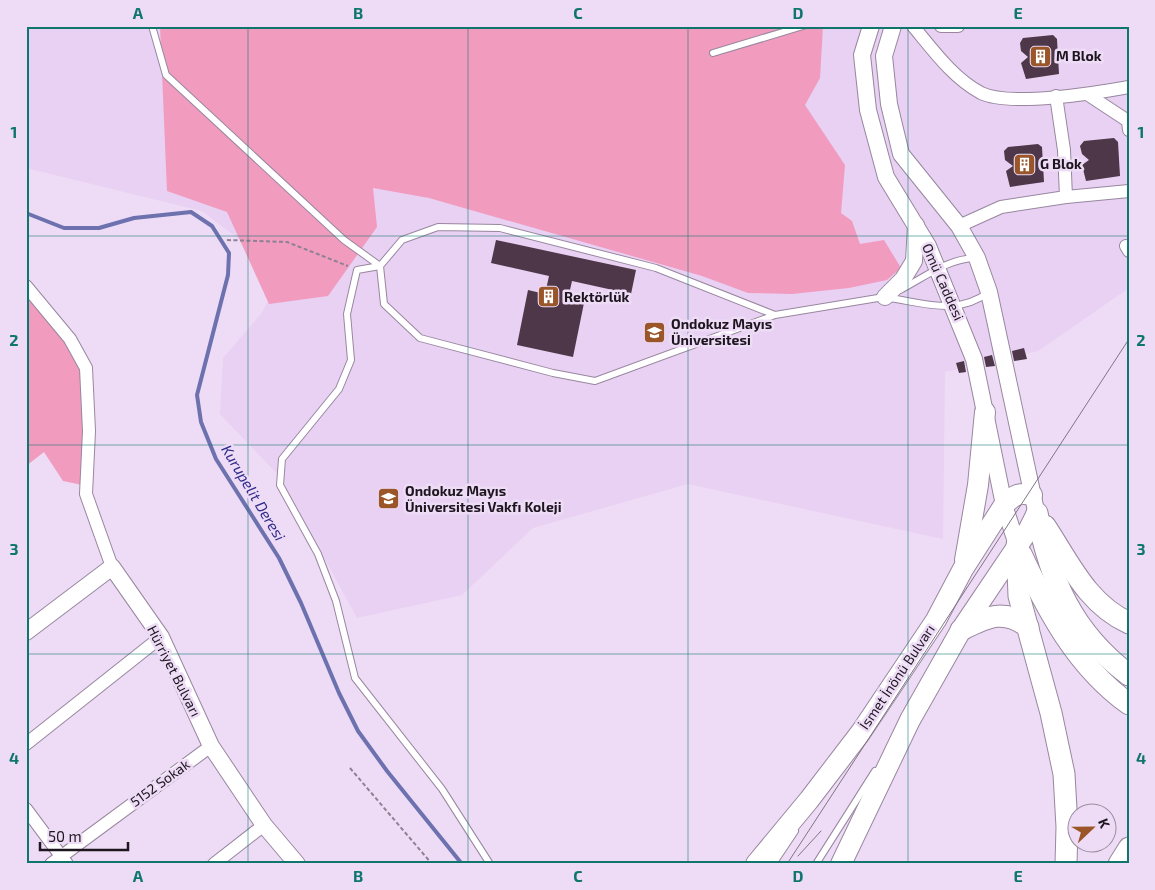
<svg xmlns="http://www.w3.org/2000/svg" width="1155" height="890" viewBox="0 0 1155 890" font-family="'Exo 2',sans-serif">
	<rect width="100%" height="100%" fill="#eedcf6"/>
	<path fill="#e8d1f3" d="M 26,26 L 1129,26 L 1129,288 L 1038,351 L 945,372 L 943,539 L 688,484 L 533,528 L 462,595 L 357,618 L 280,477 L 220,414 L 223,358 L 261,314 L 283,273 L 202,211 L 26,168 Z"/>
	<g fill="#f19bbf">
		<path d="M 160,26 L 823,26 L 820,78 L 805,105 L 845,165 L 841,213 L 852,221 L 860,244 L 884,240 L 901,268 L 887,280 L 849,288 L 792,294 L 748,293 L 702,276 L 429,198 L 373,188 L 377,227 L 328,296 L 269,304 L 227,212 L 167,191 Z"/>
		<path d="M 26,286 L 86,368 L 87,486 L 63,481 L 44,452 L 26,466 Z"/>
	</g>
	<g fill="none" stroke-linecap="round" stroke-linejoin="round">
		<path stroke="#6d72af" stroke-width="4" d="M 26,213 L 64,228 L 99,228 L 134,218 L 191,212 L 212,226 L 229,253 L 228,275 L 197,395 L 201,422 L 216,459 L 279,558 L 301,603 L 339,693 L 358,731 L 387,771 L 462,864"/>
	</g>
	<g fill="#4d3748">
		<path d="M 1053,35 L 1057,39 L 1059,74 L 1026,79 L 1021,63 L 1028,57 L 1021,51 L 1020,43 L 1023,38 Z"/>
		<path d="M 1114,138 L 1118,142 L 1120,176 L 1086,181 L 1082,165 L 1089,160 L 1082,154 L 1080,146 L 1084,141 Z"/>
		<path d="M 1038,144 L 1042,147 L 1044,182 L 1010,187 L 1006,171 L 1013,166 L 1005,160 L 1004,151 L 1008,147 Z"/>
		<path d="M 496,240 L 636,270 L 631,294 L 572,281 L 568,299 L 584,303 L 573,357 L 517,345 L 528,290 L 545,294 L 549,276 L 491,263 Z"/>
		<path d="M 1024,348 L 1027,359 L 1014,361 L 1012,351 Z"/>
		<path d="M 992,355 L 995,366 L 986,367 L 984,357 Z"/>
		<path d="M 964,361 L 966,372 L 959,373 L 956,363 Z"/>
	</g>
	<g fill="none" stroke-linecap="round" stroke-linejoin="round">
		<defs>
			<g id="service">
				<path d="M 152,26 L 166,75 L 344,240 L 380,266 L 357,270 L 347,314 L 351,360 L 339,389 L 282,459 L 280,485 L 318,554 L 336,601 L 355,678 L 442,789 L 490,864"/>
				<path d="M 713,53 L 803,26"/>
				<path d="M 900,290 C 925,277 947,259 975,258"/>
				<path d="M 889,298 C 925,303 957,316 989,292"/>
				<path d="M 775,315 L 656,268 L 500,228 L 438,227 L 402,240 L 380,266 L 384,304 L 420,338 L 553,373 L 595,381 L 775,315 L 884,297"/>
				<path d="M 773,864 L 795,831"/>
				<path d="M 816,864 L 875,771"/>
			</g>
			<g id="minor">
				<path d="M 913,26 C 933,50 953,78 981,93 C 1010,107 1096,93 1129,87"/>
				<path d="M 941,26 L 958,26"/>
				<path d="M 1087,94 L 1128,121 L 1129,130"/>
				<path d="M 1056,96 L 1064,150 L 1066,197"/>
				<path d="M 959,226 L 1001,207 L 1066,197 L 1129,191"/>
				<path d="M 1126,246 L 1129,251"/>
				<path d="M 26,286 L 70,339 L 86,368 L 89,431 L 86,494 L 112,567"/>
				<path d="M 26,744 L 161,637"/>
				<path d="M 26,809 L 67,864"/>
				<path d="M 51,864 L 211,746"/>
				<path d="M 214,864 L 264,825"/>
			</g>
			<g id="tertiary">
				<path d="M 871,26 L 862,55 L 868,110 L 886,177 L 928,246 L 974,359 L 1004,505 L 1017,545"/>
				<path d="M 893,26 L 884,56 L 889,104 L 901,154 L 959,226 L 977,258 L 989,292 L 1035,506"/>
				<path d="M 885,297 L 903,279 L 914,261 L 916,225"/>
				<path d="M 26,632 L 112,567 L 161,637 L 211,746 L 264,825 L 297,864"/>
			</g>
			<g id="primary">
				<path d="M 965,560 L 978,485 L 985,412"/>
				<path d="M 756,864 L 809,800 L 861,732 L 936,620 L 963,569 L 1004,505 C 1014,495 1019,492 1032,495"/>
				<path d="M 841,864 L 910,720 L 961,630 L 1029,529 L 1037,513"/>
			</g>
			<g id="trunk">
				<path d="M 1037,513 C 1050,580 1072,632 1129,675"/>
				<path d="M 1045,526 C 1069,562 1087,604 1129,623"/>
				<path d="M 1017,545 L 1019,596 L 1051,713 L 1064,774 L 1067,827 L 1066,864"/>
				<path d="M 1021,554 C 1047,610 1077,667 1129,704"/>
				<path d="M 961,630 C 987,617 1004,608 1028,627"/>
				<path d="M 1119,864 L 1129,848"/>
			</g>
		</defs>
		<use href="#service" stroke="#98879f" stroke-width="8"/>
		<use href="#minor" stroke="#98879f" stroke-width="14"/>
		<use href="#tertiary" stroke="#98879f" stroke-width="18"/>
		<use href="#primary" stroke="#98879f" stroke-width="22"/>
		<use href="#trunk" stroke="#98879f" stroke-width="23"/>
		<g stroke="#8e8193" stroke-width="2" stroke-dasharray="4 2.5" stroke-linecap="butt">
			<path d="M 227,240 L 287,242 L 348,266"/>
			<path d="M 350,768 L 432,864"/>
		</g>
		<use href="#service" stroke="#fff" stroke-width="6"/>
		<use href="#minor" stroke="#fff" stroke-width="12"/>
		<use href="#tertiary" stroke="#fff" stroke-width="16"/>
		<use href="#primary" stroke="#fff" stroke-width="20"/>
		<use href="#trunk" stroke="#fff" stroke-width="21"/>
		<g stroke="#807485" stroke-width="1">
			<path d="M 798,856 L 821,831"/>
			<path d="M 787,864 L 1129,339"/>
		</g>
	</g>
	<path fill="none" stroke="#0f766e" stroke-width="1" stroke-opacity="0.55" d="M 248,26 L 248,864M 468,26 L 468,864M 688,26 L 688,864M 908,26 L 908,864M 26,236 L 1129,236M 26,445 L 1129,445M 26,654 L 1129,654"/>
	<defs>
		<symbol id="building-square" viewBox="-11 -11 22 22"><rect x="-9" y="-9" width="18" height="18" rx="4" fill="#9a5529" stroke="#eedcf6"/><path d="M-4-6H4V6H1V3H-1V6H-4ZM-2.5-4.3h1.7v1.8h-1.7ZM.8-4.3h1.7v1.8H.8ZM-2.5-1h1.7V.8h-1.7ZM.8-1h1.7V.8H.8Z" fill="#fff"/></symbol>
		<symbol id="university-square" viewBox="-11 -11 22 22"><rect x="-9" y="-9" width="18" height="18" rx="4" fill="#9a5529" stroke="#eedcf6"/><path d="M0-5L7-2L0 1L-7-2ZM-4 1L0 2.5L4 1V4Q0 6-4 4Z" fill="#fff"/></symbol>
		<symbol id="school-square" viewBox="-11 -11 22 22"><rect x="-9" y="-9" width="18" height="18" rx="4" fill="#9a5529" stroke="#eedcf6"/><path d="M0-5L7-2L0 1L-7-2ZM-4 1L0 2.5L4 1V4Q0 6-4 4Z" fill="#fff"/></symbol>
	</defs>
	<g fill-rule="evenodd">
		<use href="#building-square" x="1028" y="44" width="25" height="25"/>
		<use href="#building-square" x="1012" y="152" width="25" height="25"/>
		<use href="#building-square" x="536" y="284" width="25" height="25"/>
		<use href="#university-square" x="642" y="320" width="25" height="25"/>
		<use href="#school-square" x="376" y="486" width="25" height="25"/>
	</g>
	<g text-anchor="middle" stroke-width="5" stroke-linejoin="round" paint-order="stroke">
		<g font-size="14" font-weight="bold" fill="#1d161f" stroke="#eedcf6" text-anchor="start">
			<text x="1056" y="61">M Blok</text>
			<text x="1040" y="169">G Blok</text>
			<text x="564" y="302">Rektörlük</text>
			<text x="671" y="329">Ondokuz Mayıs<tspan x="671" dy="16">Üniversitesi</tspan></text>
			<text x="405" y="496">Ondokuz Mayıs<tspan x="405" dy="16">Üniversitesi Vakfı Koleji</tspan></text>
		</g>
		<g font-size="14" fill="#1d161f" stroke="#eedcf6">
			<text transform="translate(943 282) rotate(66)" y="5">Omü Caddesi</text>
			<text transform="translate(174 671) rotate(63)" y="5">Hürriyet Bulvarı</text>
			<text transform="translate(897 677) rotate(-56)" y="5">İsmet İnönü Bulvarı</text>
			<text transform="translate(160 783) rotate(-36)" y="5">5152 Sokak</text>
		</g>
		<g font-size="15" font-style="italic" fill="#2f2b8a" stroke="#eedcf6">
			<text transform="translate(253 493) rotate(59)" y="5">Kurupelit Deresi</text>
		</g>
	</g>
	<rect width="1155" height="890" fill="none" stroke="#eedcf6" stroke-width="55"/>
	<g transform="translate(1092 828) rotate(68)"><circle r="24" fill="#eedcf6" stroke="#9a8da0"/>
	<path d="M0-4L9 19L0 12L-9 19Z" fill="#9a5529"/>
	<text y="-8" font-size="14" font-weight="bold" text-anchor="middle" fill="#1d161f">K</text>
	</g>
	<path d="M40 842v8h88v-8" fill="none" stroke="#1d161f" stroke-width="2.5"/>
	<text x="48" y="842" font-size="15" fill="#1d161f" stroke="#eedcf6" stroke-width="4" paint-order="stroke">50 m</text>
	<rect x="28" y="28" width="1100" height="834" fill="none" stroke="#0f766e" stroke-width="2"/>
	<g font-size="16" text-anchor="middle" font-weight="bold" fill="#0f766e">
		<text x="138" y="19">A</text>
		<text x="358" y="19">B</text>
		<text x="578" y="19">C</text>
		<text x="798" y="19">D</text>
		<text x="1018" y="19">E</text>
		<text x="14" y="138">1</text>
		<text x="1141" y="138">1</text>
		<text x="14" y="346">2</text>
		<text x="1141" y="346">2</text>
		<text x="14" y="555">3</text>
		<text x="1141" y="555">3</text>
		<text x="14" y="764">4</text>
		<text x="1141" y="764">4</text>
		<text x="138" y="882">A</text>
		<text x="358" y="882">B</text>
		<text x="578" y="882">C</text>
		<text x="798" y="882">D</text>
		<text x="1018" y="882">E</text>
	</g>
</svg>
